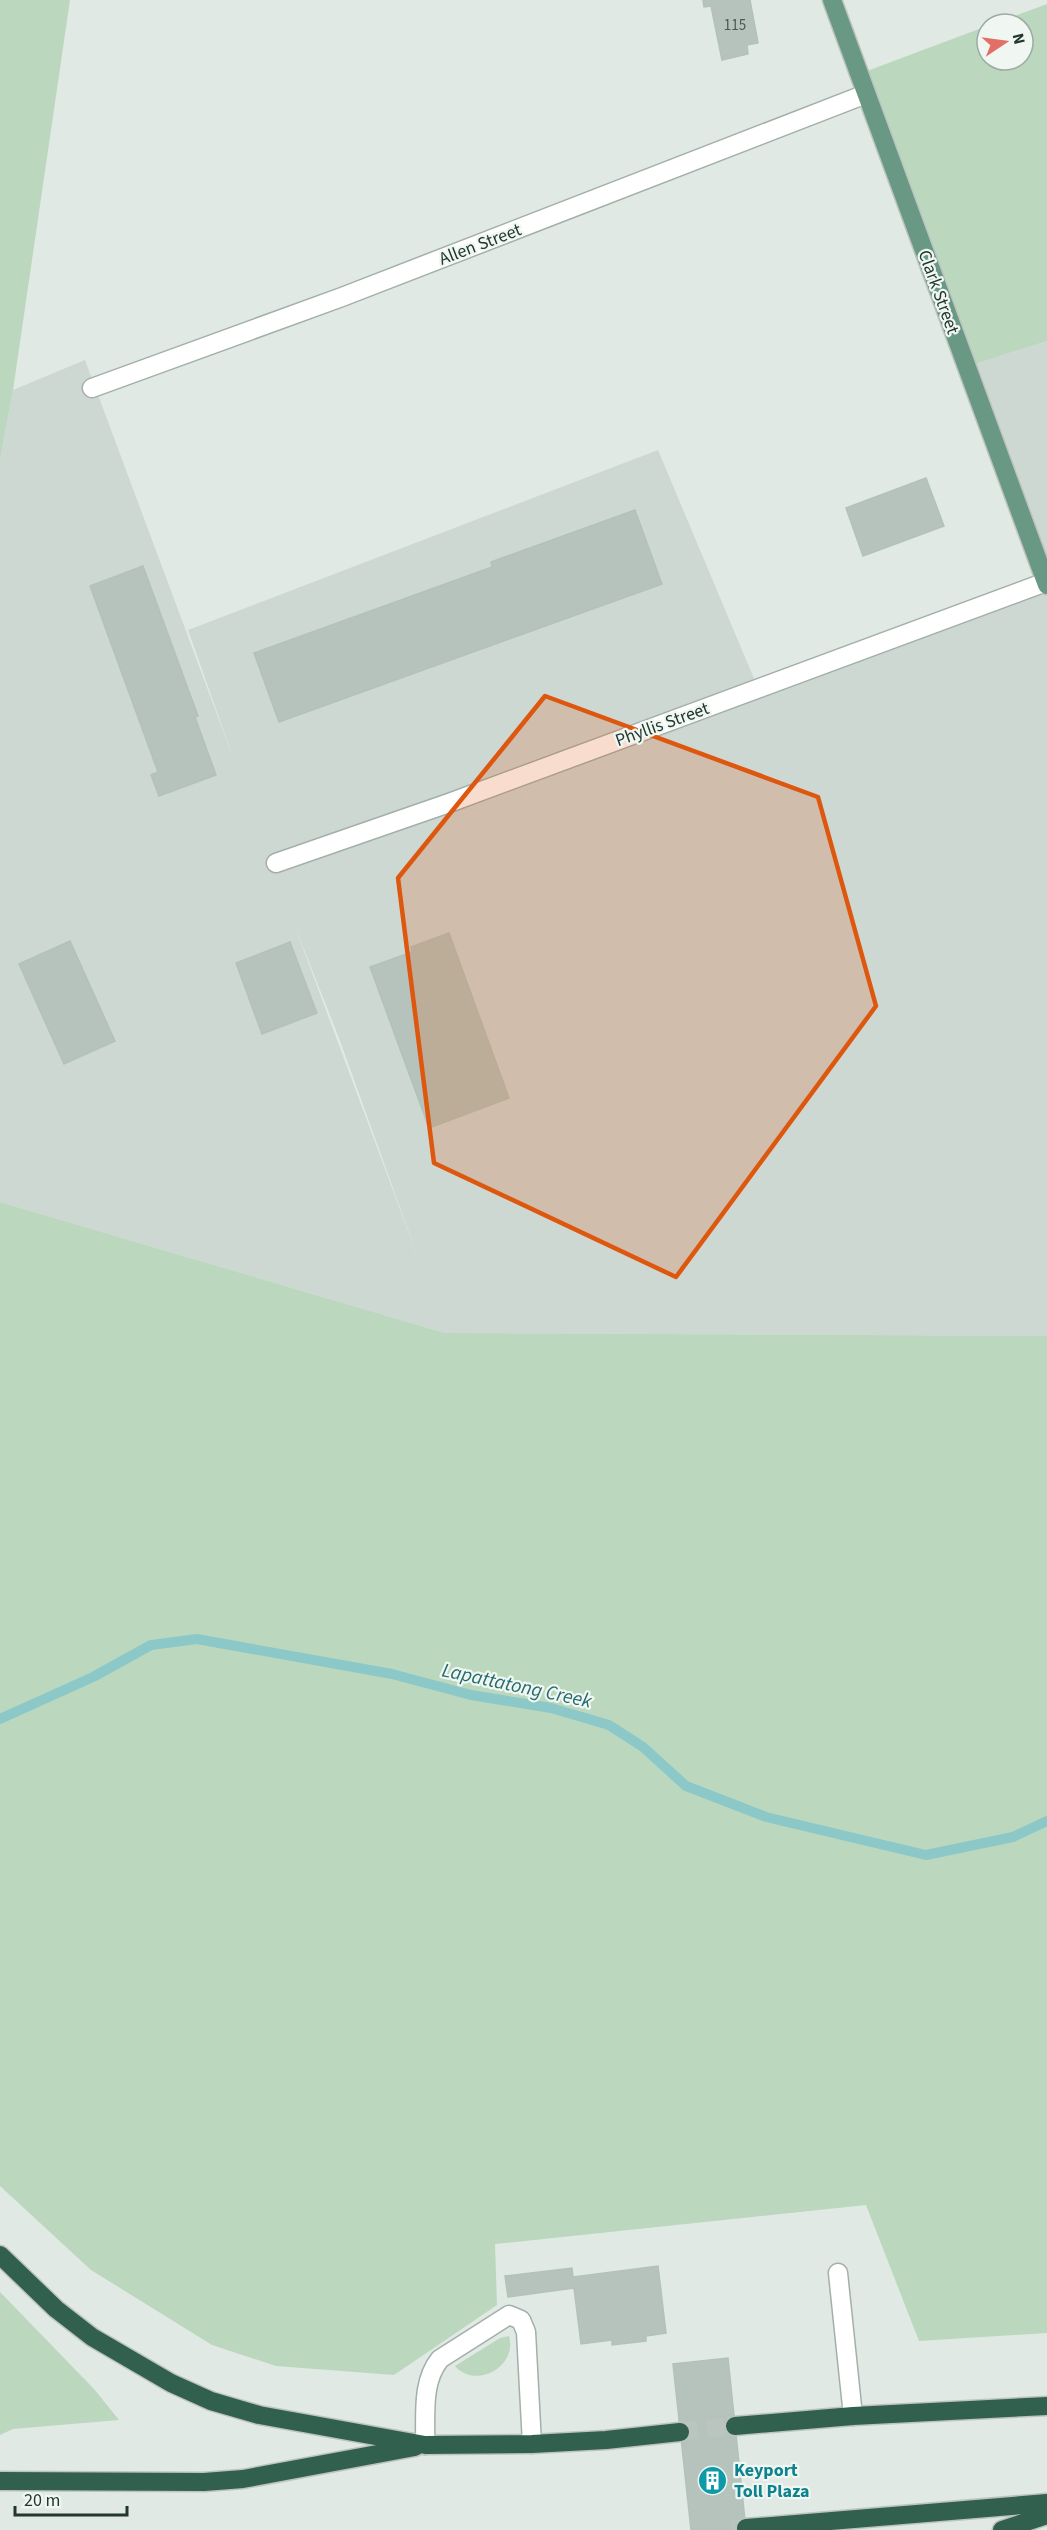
<svg xmlns="http://www.w3.org/2000/svg" width="1047" height="2530" viewBox="0 0 1047 2530" font-family="'Source Sans 3',sans-serif">
	<rect width="100%" height="100%" fill="#e0e9e3"/>
	<path fill="#ced8d2" fill-rule="evenodd" d="M 1047,341 L 1047,1336 L 445,1333 L 0,1202 L 0,460 L 13,390 L 85,360 L 234,760 L 188,630 L 658,450 L 755,681 L 1043,584 L 966,367 ZM 294,924 L 339,1038 L 420,1263 Z"/>
	<g fill="#bbd8be">
		<path d="M 0,0 L 70,0 L 13,390 L 0,460 Z"/>
		<path d="M 1047,4 L 1047,341 L 966,367 L 867,71 L 987,26 L 987,60 L 1023,60 L 1023,24 L 993,24 Z"/>
		<path d="M 0,1202 L 445,1333 L 1047,1336 L 1047,2333 L 919,2341 L 866,2205 L 495,2244 L 497,2305 L 394,2375 L 276,2366 L 212,2345 L 91,2270 L 0,2186 Z"/>
		<path d="M 0,2292 L 94,2389 L 119,2420 L 13,2429 L 0,2435 Z"/>
		<path d="M 509,2336 C 518,2366 476,2390 455,2366 L 500,2338 Z"/>
	</g>
	<g fill="none" stroke-linecap="round" stroke-linejoin="round">
		<path stroke="#8dc8c8" stroke-width="10" d="M 0,1719 L 93,1677 L 151,1645 L 197,1639 L 392,1674 L 471,1695 L 551,1708 L 609,1725 L 643,1747 L 686,1786 L 766,1817 L 926,1855 L 1013,1837 L 1047,1821"/>
	</g>
	<g fill="#b5c3bc" stroke="#b3c2b9" stroke-width="1.5">
		<path d="M 703,0 L 750,0 L 758,43 L 747,45 L 748,54 L 722,60 L 711,6 L 704,7 Z"/>
		<path d="M 926,478 L 944,526 L 863,556 L 846,508 Z"/>
		<path d="M 635,510 L 662,584 L 279,722 L 254,653 L 492,567 L 491,562 Z"/>
		<path d="M 143,566 L 198,716 L 195,717 L 216,775 L 159,796 L 151,775 L 158,772 L 90,586 Z"/>
		<path d="M 449,933 L 509,1098 L 429,1128 L 370,967 L 412,952 L 411,947 Z"/>
		<path d="M 70,941 L 115,1041 L 64,1064 L 19,964 Z"/>
		<path d="M 290,942 L 317,1013 L 262,1034 L 236,963 Z"/>
		<path d="M 658,2266 L 666,2333 L 646,2336 L 646,2341 L 612,2345 L 612,2340 L 581,2344 L 574,2288 L 508,2297 L 505,2276 L 572,2268 L 573,2277 Z"/>
		<path d="M 728,2358 L 746,2530 L 691,2530 L 673,2364 Z"/>
	</g>
	<g fill="none" stroke-linecap="round" stroke-linejoin="round">
		<g stroke="#bac5bf" stroke-width="18" stroke-dasharray="18 9" stroke-linecap="butt">
			<path d="M 680,2432 L 735,2426"/>
			<path d="M 731,2530 L 746,2528"/>
		</g>
		<defs>
			<g id="minor">
				<path d="M 92,388 L 342,297 L 866,94"/>
				<path d="M 276,863 L 449,803 L 1046,582"/>
				<path d="M 838,2273 L 853,2416"/>
				<path d="M 425,2445 C 426,2416 421,2382 440,2359 L 509,2315 L 521,2320 L 526,2332 L 532,2444"/>
			</g>
			<path id="major" d="M 832,0 L 1047,585"/>
			<g id="highway">
				<path d="M 0,2255 L 56,2309 L 92,2337 L 171,2383 L 211,2401 L 259,2415 L 425,2445 L 532,2444 L 606,2440 L 680,2432"/>
				<path d="M 735,2426 L 853,2416 L 1047,2406"/>
				<path d="M 0,2481 L 204,2482 L 243,2479 L 415,2447"/>
				<path d="M 746,2528 L 1047,2503"/>
				<path d="M 1002,2530 L 1047,2515"/>
			</g>
		</defs>
		<use href="#minor" stroke="#a3b0a9" stroke-width="21"/>
		<use href="#major" stroke="#bdc3c0" stroke-width="21"/>
		<use href="#highway" stroke="#bdc3c0" stroke-width="21"/>
		<use href="#minor" stroke="#fff" stroke-width="18"/>
		<use href="#major" stroke="#699985" stroke-width="18"/>
		<use href="#highway" stroke="#32604f" stroke-width="18"/>
	</g>
	<path fill="#de570e" fill-opacity="0.2" stroke="#de570e" stroke-width="4.5" stroke-linejoin="round" d="M 545,696 L 818,797 L 876,1006 L 676,1277 L 434,1163 L 398,878 Z"/>
	<defs>
		<symbol id="building-disc" viewBox="-11 -11 22 22"><circle r="9.5" fill="#0f9aa8" stroke="#f0f6f2"/><path d="M-4-6H4V6H1V3H-1V6H-4ZM-2.5-4.3h1.7v1.8h-1.7ZM.8-4.3h1.7v1.8H.8ZM-2.5-1h1.7V.8h-1.7ZM.8-1h1.7V.8H.8Z" fill="#fff"/></symbol>
	</defs>
	<g fill-rule="evenodd">
		<use href="#building-disc" x="696" y="2464" width="33" height="33"/>
	</g>
	<g text-anchor="middle" stroke-width="4.5" stroke-linejoin="round" paint-order="stroke">
		<g font-size="15" fill="#475a52">
			<text x="735" y="30">115</text>
		</g>
		<g font-size="18" fill="#22372e" stroke="#f0f6f2">
			<text transform="translate(480 244) rotate(-21)" y="6">Allen Street</text>
			<text transform="translate(939 292) rotate(70)" y="6">Clark Street</text>
			<text transform="translate(662 724) rotate(-20)" y="6">Phyllis Street</text>
		</g>
		<g font-size="18" font-weight="bold" fill="#0d838f" stroke="#f0f6f2" text-anchor="start">
			<text x="734" y="2476">Keyport<tspan x="734" dy="21">Toll Plaza</tspan></text>
		</g>
		<g font-size="20" font-style="italic" fill="#246b6c" stroke="#f0f6f2">
			<text transform="translate(517 1685) rotate(12)" y="7">Lapattatong Creek</text>
		</g>
	</g>
	<g transform="translate(1005 42) rotate(77)"><circle r="28" fill="#f0f6f2" stroke="#9eaaa4" stroke-width="1.5"/>
	<path d="M0-4.5L10 22L0 15L-10 22Z" fill="#e27065"/>
	<text y="-9" font-size="16" font-weight="bold" text-anchor="middle" fill="#22372e">N</text>
	</g>
	<path d="M15 2506v9h112v-9" fill="none" stroke="#22372e" stroke-width="3"/>
	<text x="24" y="2506" font-size="18" fill="#22372e" stroke="#f0f6f2" stroke-width="4.5" paint-order="stroke">20 m</text>
</svg>
